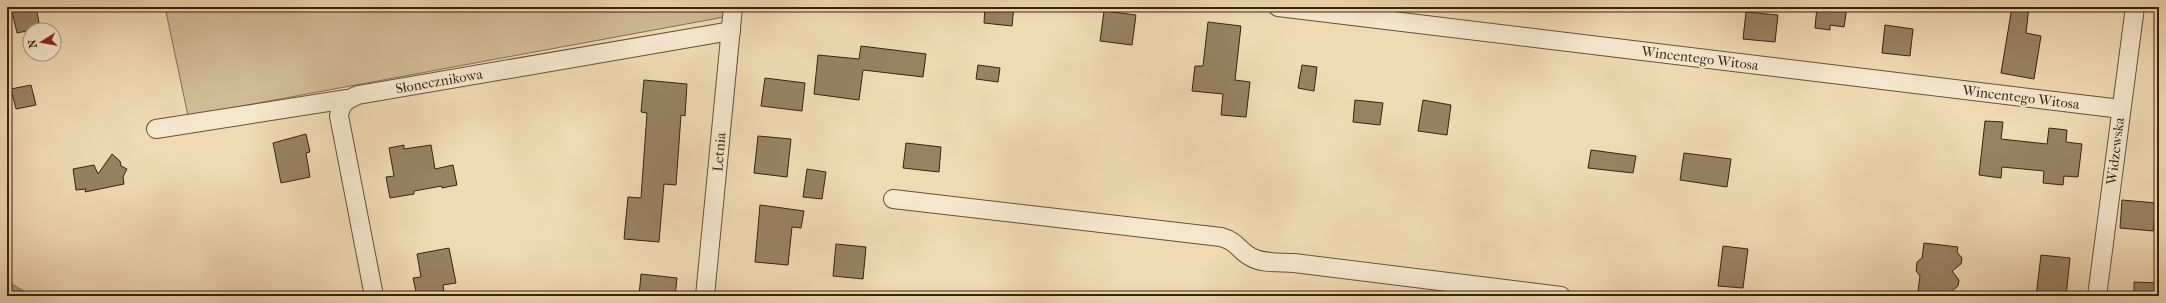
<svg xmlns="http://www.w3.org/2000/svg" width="2166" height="303" viewBox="0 0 2166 303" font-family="'IM FELL French Canon',serif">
	<rect width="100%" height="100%" fill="#efdab3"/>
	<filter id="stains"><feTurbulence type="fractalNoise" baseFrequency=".005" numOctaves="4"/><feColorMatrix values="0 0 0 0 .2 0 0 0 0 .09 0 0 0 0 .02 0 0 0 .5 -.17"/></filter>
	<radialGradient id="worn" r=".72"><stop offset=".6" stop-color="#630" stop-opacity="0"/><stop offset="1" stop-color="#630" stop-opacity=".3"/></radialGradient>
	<path fill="#d0bb97" stroke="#846f53" d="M 165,7 L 725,7 L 724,17 L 188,116 Z"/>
	<path fill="#b19c7b" stroke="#816c50" d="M 7,281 L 32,296 L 7,296 Z"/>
	<g fill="#978264" stroke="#38230f">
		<path d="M 11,7 L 36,7 L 40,28 L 17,33 Z"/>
		<path d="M 985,7 L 1014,7 L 1012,26 L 984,23 Z"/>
		<path d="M 1817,7 L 1847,7 L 1844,27 L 1830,25 L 1830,30 L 1815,28 Z"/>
		<path d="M 2012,7 L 2029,7 L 2026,33 L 2041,36 L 2034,79 L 2001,73 Z"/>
		<path d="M 1104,11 L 1136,15 L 1132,45 L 1100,41 Z"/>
		<path d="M 1746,12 L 1778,15 L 1775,42 L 1743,39 Z"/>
		<path d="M 1208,22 L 1241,26 L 1235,80 L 1250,82 L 1246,117 L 1221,115 L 1223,94 L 1192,91 L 1195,66 L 1203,66 Z"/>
		<path d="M 1885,25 L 1913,29 L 1910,56 L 1882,53 Z"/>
		<path d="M 861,46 L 926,54 L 923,77 L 863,70 L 859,100 L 814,94 L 818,55 L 859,59 Z"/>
		<path d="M 978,65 L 1000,68 L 998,82 L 976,79 Z"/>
		<path d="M 1302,65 L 1317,67 L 1314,91 L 1298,88 Z"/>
		<path d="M 765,78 L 805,83 L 802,111 L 761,106 Z"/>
		<path d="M 644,80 L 687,84 L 685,116 L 681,115 L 676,185 L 664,184 L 659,242 L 624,239 L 628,197 L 641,198 L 647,113 L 641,112 Z"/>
		<path d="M 31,85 L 36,105 L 16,109 L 11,89 Z"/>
		<path d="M 1355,100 L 1383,103 L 1380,125 L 1353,122 Z"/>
		<path d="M 1423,100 L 1451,105 L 1447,135 L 1418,131 Z"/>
		<path d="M 1985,121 L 2003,122 L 2001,139 L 2047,144 L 2049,128 L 2067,130 L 2066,142 L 2082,144 L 2078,177 L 2064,176 L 2063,185 L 2043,183 L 2044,171 L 2002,167 L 2001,178 L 1979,175 Z"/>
		<path d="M 306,134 L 310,152 L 306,153 L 310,177 L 281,183 L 273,143 Z"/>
		<path d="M 758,136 L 791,139 L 787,177 L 754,173 Z"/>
		<path d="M 906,143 L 941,147 L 939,172 L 903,168 Z"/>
		<path d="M 404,145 L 404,149 L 431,145 L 435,169 L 453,165 L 457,185 L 442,188 L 442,186 L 414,191 L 414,194 L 390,198 L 386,177 L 394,176 L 389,148 Z"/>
		<path d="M 1591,150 L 1636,156 L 1633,173 L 1588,168 Z"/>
		<path d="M 1684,153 L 1731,159 L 1727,187 L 1680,180 Z"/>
		<path d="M 112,154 L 120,161 L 121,166 L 127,169 L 123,177 L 124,184 L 85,192 L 86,189 L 76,190 L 73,169 L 94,165 L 98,174 Z"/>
		<path d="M 807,169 L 826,172 L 822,199 L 803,197 Z"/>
		<path d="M 2122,200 L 2156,203 L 2153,231 L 2120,228 Z"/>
		<path d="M 760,205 L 804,211 L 801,228 L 792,227 L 788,265 L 755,262 Z"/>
		<path d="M 1924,243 L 1958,247 L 1957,252 L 1962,258 L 1961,264 L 1952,271 L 1959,280 L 1958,286 L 1952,291 L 1951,296 L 1918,291 L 1920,276 L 1916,271 L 1917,262 L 1922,258 Z"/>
		<path d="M 836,244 L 866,247 L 863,279 L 833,276 Z"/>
		<path d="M 1723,246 L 1748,249 L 1743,288 L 1718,286 Z"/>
		<path d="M 449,248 L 456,283 L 443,285 L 444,292 L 417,296 L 413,278 L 421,277 L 417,254 Z"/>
		<path d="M 2041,255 L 2070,258 L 2066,296 L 2036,296 Z"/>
		<path d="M 641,274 L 677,278 L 675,296 L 639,296 Z"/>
		<path d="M 2134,282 L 2159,283 L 2159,296 L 2134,296 Z"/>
	</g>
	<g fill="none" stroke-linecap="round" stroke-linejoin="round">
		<defs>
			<g id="street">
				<path d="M 1278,7 L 2121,109"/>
				<path d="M 156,129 L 347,99"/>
				<path d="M 893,199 L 1221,237 C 1239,242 1237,250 1251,257 C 1263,264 1280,262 1294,263 L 1561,296"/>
				<path d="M 374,296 L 339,116 C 341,103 346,100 358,95 L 731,31"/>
				<path d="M 705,296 L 733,7"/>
				<path d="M 2097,296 L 2135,7"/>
			</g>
		</defs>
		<use href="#street" stroke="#665138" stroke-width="20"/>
		<use href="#street" stroke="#f5e7ce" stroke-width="18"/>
	</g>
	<g text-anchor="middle" stroke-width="4" stroke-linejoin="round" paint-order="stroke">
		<g font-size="14" fill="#38230f" stroke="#f5e7ce">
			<text transform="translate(1700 58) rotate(7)" y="5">Wincentego Witosa</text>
			<text transform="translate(439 81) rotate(-10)" y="5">Słonecznikowa</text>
			<text transform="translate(2021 97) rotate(7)" y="5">Wincentego Witosa</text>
			<text transform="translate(2115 151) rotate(-83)" y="5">Widzewska</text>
			<text transform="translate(719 152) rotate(-85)" y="5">Letnia</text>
		</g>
	</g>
	<rect width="2166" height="303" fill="none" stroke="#efdab3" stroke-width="24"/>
	<rect x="8" y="8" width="2150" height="287" fill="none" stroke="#38230f" stroke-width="2"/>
	<rect x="12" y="12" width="2142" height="279" fill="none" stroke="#38230f"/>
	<g transform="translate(42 42) rotate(259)"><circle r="19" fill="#f5e7ce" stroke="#a99982"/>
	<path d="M0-3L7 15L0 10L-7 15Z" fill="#8f2418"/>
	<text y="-6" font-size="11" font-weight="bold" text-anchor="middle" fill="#38230f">N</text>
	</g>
	<rect width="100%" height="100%" filter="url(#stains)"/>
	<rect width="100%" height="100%" fill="url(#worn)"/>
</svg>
